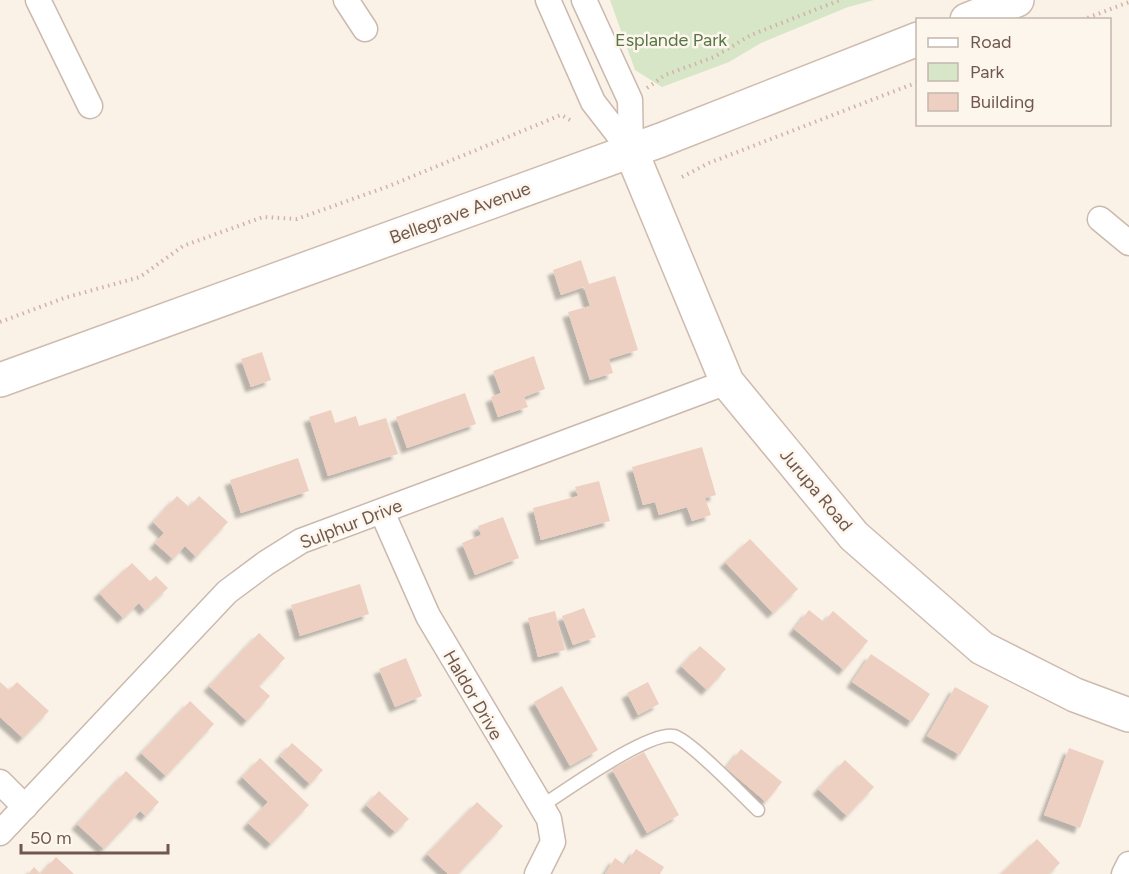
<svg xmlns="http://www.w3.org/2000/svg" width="1129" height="874" viewBox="0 0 1129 874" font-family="Figtree,sans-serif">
	<defs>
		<filter id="shadow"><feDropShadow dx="-5.5" dy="5.5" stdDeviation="1.5" flood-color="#0004"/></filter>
	</defs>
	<rect width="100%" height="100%" fill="#faf2e7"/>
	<path fill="#d6e6c7" d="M 610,0 L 874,0 L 848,7 L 761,43 L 729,62 L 662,87 L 635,70 Z"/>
	<g fill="#edd0c2" filter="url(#shadow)">
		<path d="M 581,260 L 589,284 L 615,276 L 638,350 L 609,359 L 613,373 L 590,380 L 568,312 L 590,306 L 584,287 L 561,295 L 553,270 Z"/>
		<path d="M 262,352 L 271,380 L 251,387 L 241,359 Z"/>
		<path d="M 534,356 L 545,389 L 524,397 L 528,407 L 498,417 L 491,397 L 501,393 L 493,371 Z"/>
		<path d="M 465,393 L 476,424 L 407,448 L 396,417 Z"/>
		<path d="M 331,410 L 335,423 L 356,416 L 359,426 L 386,418 L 398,454 L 328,476 L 309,417 Z"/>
		<path d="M 702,447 L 716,495 L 705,498 L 711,515 L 692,521 L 687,507 L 659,515 L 655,502 L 643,505 L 632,467 Z"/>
		<path d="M 298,458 L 309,491 L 241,513 L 230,480 Z"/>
		<path d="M 599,481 L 610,521 L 541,540 L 533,508 L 578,496 L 575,487 Z"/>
		<path d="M 177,496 L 189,507 L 199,496 L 228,522 L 196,557 L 185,546 L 173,559 L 155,543 L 164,533 L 153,522 Z"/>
		<path d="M 503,517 L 519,558 L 475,575 L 462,543 L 481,535 L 478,526 Z"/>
		<path d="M 750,539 L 798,589 L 773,613 L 725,562 Z"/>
		<path d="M 132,563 L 150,581 L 156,576 L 168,588 L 145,610 L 139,603 L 123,618 L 99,593 Z"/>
		<path d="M 360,584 L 369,614 L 300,636 L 291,605 Z"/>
		<path d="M 584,608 L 596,637 L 573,645 L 562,616 Z"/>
		<path d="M 809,610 L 824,622 L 833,611 L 868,641 L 844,670 L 794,629 Z"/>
		<path d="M 555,611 L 565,650 L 538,657 L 528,618 Z"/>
		<path d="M 259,633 L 285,658 L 259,686 L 270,696 L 247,721 L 209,686 Z"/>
		<path d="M 700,646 L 726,669 L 707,690 L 681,666 Z"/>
		<path d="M 871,654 L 930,694 L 912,722 L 852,682 Z"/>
		<path d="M 406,658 L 422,696 L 395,707 L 379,669 Z"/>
		<path d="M 0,682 L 9,690 L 17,682 L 49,711 L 23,738 L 0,717 Z"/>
		<path d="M 648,682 L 659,704 L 638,715 L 627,693 Z"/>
		<path d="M 562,686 L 598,750 L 570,766 L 534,702 Z"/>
		<path d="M 955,687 L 989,706 L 960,755 L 927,736 Z"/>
		<path d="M 190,701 L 214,724 L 166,776 L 141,753 Z"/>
		<path d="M 292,743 L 323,770 L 310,784 L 280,756 Z"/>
		<path d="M 1069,748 L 1104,761 L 1080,828 L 1044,815 Z"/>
		<path d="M 741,749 L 782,782 L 766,802 L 726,768 Z"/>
		<path d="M 644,752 L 679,815 L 647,833 L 612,769 Z"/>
		<path d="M 260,758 L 309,805 L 271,844 L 248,823 L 268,802 L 242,777 Z"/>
		<path d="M 845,760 L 874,787 L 847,816 L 818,789 Z"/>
		<path d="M 126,771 L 159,802 L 146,816 L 140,811 L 104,849 L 77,824 Z"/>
		<path d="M 379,791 L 409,819 L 395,832 L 366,805 Z"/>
		<path d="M 477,802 L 503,826 L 458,874 L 448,874 L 427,854 Z"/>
		<path d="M 1037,839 L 1060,863 L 1049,874 L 1001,874 Z"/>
		<path d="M 636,849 L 664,867 L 660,874 L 605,874 L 615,858 L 625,865 Z"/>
		<path d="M 56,857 L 74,874 L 28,874 L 34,867 L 41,874 Z"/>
	</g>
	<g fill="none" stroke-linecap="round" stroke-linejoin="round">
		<defs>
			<path id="lane" d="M 540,807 C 564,792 649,730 674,736 C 691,741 742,795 758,810"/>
			<g id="street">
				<path d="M 38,0 L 90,106"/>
				<path d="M 346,0 L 365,29"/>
				<path d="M 548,0 L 593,102 L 631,151"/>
				<path d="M 584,0 L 630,100 L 631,151"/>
				<path d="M 1100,219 L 1129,243"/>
				<path d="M 382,512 L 428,616 L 549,819 L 553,842 L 537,874"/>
				<path d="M 0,782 L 25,807"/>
				<path d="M 0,833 L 227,592 L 266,563 L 301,541 L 727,382"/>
				<path d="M 1124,874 L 1129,864"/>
			</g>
			<g id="secondary">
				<path d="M 967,20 L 1017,0"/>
				<path d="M 631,151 L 727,382 L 854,536 L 982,648 L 1075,695 L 1129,715"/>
				<path d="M 0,380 L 661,140 L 918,39"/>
			</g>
		</defs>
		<use href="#lane" stroke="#cbb9ae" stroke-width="15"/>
		<use href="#street" stroke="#cbb9ae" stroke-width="27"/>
		<use href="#secondary" stroke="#cfbbaf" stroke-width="36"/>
		<g stroke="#d2b3a5" stroke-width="4" stroke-dasharray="1.5 4.5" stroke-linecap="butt">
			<path d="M 1082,20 L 1129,2"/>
			<path d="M 647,88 L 665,75 L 714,57 L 751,35 L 840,0"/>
			<path d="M 682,177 L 709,163 L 918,82"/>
			<path d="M 0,322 L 64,298 L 140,277 L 183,246 L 263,217 L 297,219 L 389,186 L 561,115 L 570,120"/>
		</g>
		<use href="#lane" stroke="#fff" stroke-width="12"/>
		<use href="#street" stroke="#fff" stroke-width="24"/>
		<use href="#secondary" stroke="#fff" stroke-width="33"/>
	</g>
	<g text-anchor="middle" stroke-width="5" stroke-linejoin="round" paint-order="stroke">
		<g font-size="18" fill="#587647" stroke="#fdf6ed">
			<text x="671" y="46">Esplande Park</text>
		</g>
		<g font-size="18" fill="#71584e" stroke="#fdf6ed">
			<text transform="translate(460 213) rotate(-20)" y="6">Bellegrave Avenue</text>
			<text transform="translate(816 490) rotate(50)" y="6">Jurupa Road</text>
			<text transform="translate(351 524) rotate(-21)" y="6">Sulphur Drive</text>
			<text transform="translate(473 695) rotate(60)" y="6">Haldor Drive</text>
		</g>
	</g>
	<rect x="916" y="18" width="195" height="108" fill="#fdf6ed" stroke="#c5b7ad" stroke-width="1.5"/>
	<rect x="928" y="38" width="30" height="9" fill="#ffffff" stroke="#c5b7ad" stroke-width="1.5"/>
	<text x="970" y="48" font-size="18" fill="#71584e">Road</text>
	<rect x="928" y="63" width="30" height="18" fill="#d6e6c7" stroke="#c5b7ad" stroke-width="1.5"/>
	<text x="970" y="78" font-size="18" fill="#71584e">Park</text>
	<rect x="928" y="93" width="30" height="18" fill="#edd0c2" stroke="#c5b7ad" stroke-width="1.5"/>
	<text x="970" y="108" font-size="18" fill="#71584e">Building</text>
	<path d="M21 844v9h147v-9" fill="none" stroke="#71584e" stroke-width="3"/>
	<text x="30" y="844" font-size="18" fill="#71584e" stroke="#fdf6ed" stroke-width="4.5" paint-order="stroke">50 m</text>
</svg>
